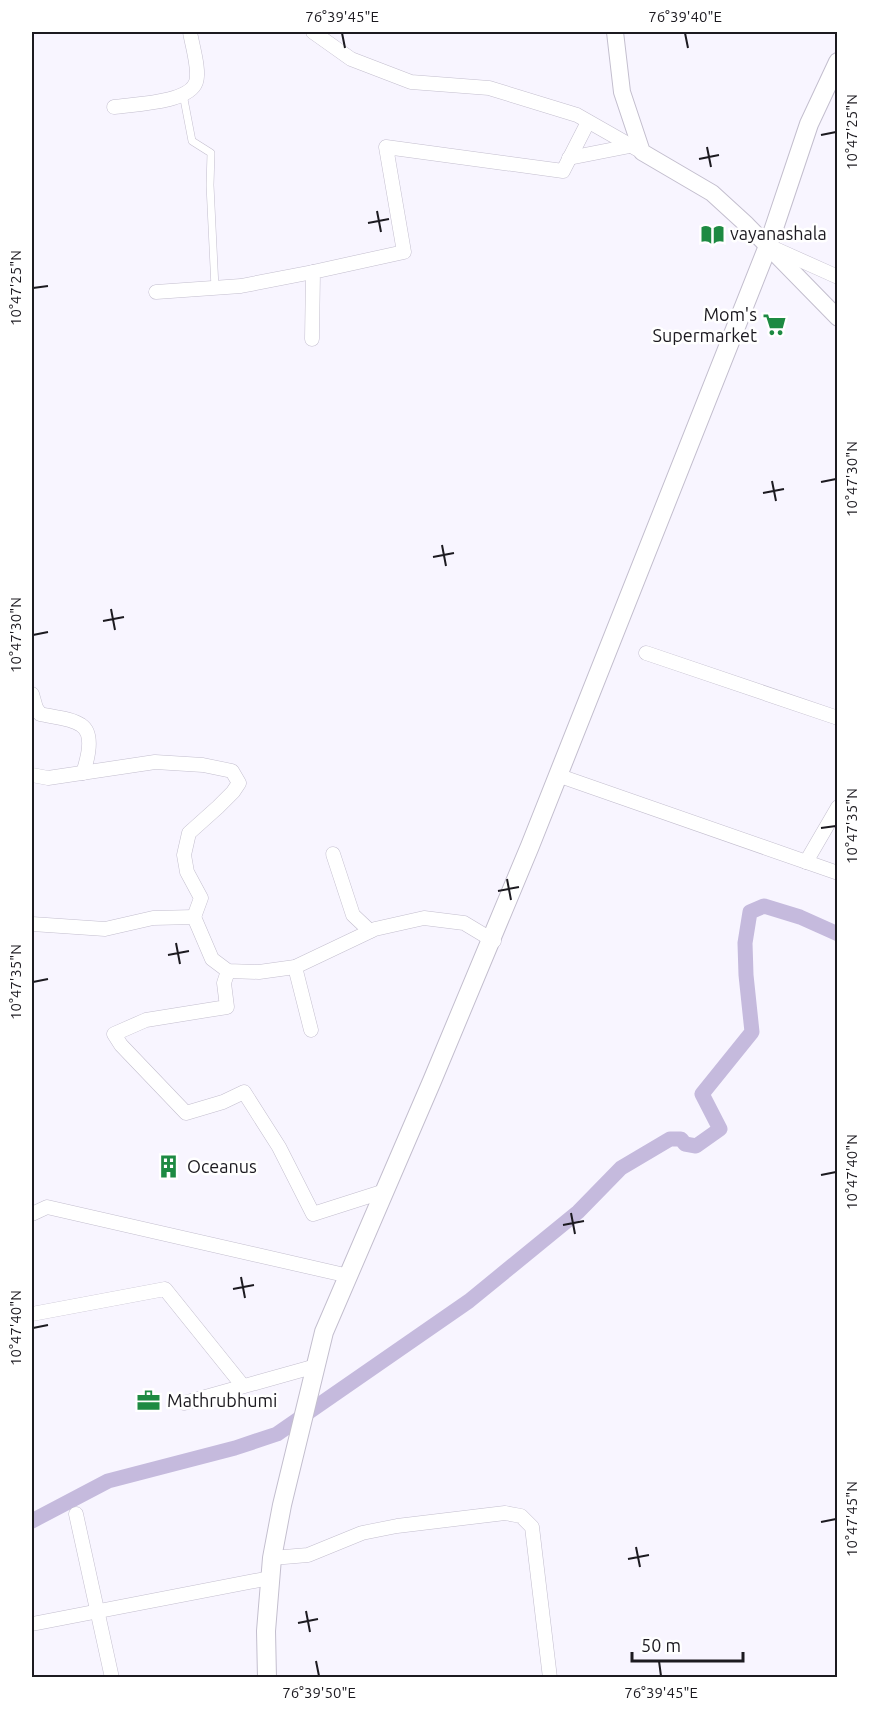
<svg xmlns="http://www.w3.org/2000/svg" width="869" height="1709" viewBox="0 0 869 1709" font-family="Ubuntu,sans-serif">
	<rect width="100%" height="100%" fill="#f8f5ff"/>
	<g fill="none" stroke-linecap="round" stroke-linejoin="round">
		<path stroke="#c5badd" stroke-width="15" d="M 32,1521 L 108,1481 L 235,1448 L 277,1434 L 469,1301 L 578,1212 L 621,1168 L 670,1139 L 681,1139 L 685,1144 L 696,1146 L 720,1129 L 702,1094 L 752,1032 L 746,975 L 745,943 L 750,912 L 764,906 L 800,917 L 838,934"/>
		<defs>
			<path id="service" d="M 183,94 L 192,141 L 211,153 L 210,185 L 215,288"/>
			<g id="minor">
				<path d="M 313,32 L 351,59 L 411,82 L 489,88 L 577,115 L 642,152"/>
				<path d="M 114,107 C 134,104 189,103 196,82 C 200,70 192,45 190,32"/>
				<path d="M 569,158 L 630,146"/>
				<path d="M 771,247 L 838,277"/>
				<path d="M 156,292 L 241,286 L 313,272"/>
				<path d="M 312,339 L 313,272 L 404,252 L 386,147 L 563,171 L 588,122"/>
				<path d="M 646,653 L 838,718"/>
				<path d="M 32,694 L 36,708 L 40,714 C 52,717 71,718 81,725 C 95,734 87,761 83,773"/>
				<path d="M 32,775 L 48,778 L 155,762 L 203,765 L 232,771 L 239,783 L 233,792 L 218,807 L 189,833 L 184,855 L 187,872 L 201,898 L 194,917"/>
				<path d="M 557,775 L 838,873"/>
				<path d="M 333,854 L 353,915 L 370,931"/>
				<path d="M 806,862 L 838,807"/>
				<path d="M 32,924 L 105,929 L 153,918 L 194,917 L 212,959 L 228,971 L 259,972 L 295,967 L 375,929 L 424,918 L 464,923 L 494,941"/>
				<path d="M 295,967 L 311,1030"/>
				<path d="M 228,971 L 224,983 L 227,1007 L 146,1020 L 114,1034 L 121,1045 L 186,1113 L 223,1102 L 244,1092 L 279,1147 L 313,1214 L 385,1191"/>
				<path d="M 32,1214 L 47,1207 L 349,1276"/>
				<path d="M 32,1314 L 165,1289 L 243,1386"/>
				<path d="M 184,1403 L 316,1366"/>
				<path d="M 76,1514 L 112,1678"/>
				<path d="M 272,1558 L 308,1555 L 362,1533 L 397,1526 L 505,1513 L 521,1516 L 532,1527 L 550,1678"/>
				<path d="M 32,1624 L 270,1578"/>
			</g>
			<path id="tertiary" d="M 615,32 L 622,92 L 642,152 L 712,193 L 747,225 L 838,318"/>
			<path id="secondary" d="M 267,1678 L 266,1631 L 272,1558 L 282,1505 L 324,1332 L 432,1081 L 530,846 L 768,246 L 809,124 L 838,62"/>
		</defs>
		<use href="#service" stroke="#c3bece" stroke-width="8"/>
		<use href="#minor" stroke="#c3bece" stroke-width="15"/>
		<use href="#tertiary" stroke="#c3bece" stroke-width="18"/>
		<use href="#secondary" stroke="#c3bece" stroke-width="20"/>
		<use href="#service" stroke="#fff" stroke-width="7"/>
		<use href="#minor" stroke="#fff" stroke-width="14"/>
		<use href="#tertiary" stroke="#fff" stroke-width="16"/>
		<use href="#secondary" stroke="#fff" stroke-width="18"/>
	</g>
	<path fill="none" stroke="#1c1a20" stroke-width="2" d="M 342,33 L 345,48M 685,33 L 688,48M 821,135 L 836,132M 707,147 L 711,167M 699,159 L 719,155M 377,211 L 381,232M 368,223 L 389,219M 33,288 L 48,286M 772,481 L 776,501M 821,482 L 836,479M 763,493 L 784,489M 442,545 L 446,566M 433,557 L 454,553M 111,609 L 115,630M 103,621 L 124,617M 33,635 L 48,632M 821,828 L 836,826M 507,879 L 511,900M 498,891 L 519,887M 176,943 L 180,964M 168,955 L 189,951M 33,982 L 48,979M 821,1175 L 836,1172M 571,1213 L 575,1234M 563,1225 L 584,1221M 241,1277 L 245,1298M 233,1289 L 254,1285M 33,1328 L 48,1325M 821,1522 L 836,1519M 636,1547 L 640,1567M 628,1559 L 649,1555M 306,1611 L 310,1632M 298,1623 L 318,1619M 316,1661 L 319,1676M 659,1661 L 661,1676"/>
	<defs>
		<symbol id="library-bare" viewBox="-9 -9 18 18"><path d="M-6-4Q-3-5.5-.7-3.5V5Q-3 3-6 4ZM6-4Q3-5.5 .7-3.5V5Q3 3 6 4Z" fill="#1d8a42" stroke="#fff" stroke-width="2.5" paint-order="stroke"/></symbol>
		<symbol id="supermarket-bare" viewBox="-9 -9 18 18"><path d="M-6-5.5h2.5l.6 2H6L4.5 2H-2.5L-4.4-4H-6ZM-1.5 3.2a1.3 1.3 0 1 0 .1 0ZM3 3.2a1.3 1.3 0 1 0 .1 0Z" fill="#1d8a42" stroke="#fff" stroke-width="2.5" paint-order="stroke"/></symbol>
		<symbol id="building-bare" viewBox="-9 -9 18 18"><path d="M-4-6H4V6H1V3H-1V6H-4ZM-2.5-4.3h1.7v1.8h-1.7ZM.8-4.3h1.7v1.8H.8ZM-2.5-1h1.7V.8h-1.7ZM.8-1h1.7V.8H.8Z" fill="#1d8a42" stroke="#fff" stroke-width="2.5" paint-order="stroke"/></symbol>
		<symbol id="office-bare" viewBox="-9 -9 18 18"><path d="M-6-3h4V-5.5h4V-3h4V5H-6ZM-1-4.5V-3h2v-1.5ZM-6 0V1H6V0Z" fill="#1d8a42" stroke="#fff" stroke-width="2.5" paint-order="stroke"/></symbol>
	</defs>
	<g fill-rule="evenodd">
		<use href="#library-bare" x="696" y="218" width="33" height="33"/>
		<use href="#supermarket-bare" x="758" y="308" width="33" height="33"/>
		<use href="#building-bare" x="152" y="1150" width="33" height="33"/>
		<use href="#office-bare" x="132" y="1384" width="33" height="33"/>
	</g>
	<g text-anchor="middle" stroke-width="5" stroke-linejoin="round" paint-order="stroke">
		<g font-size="18" fill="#1c1a20" stroke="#fff" text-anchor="start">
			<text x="730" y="240">vayanashala</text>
			<text x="757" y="321" text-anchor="end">Mom's<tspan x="757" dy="21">Supermarket</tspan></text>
			<text x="187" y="1173">Oceanus</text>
			<text x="167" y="1407">Mathrubhumi</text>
		</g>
	</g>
	<rect width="869" height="1709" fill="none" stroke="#ffffff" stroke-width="66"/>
	<path d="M632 1652v9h111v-9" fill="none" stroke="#1c1a20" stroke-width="3"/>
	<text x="641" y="1652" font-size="18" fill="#1c1a20" stroke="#ffffff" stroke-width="4.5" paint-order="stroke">50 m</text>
	<rect x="33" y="33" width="803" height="1643" fill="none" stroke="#1c1a20" stroke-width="2"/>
	<g font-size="15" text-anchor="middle" fill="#1c1a20">
		<text x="342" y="22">76°39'45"E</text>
		<text x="685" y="22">76°39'40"E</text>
		<text transform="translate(852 132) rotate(-90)" y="5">10°47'25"N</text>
		<text transform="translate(16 288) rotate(-90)" y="5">10°47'25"N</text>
		<text transform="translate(852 479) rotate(-90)" y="5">10°47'30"N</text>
		<text transform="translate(16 635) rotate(-90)" y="5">10°47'30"N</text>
		<text transform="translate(852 826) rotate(-90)" y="5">10°47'35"N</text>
		<text transform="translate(16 982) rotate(-90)" y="5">10°47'35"N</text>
		<text transform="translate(852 1172) rotate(-90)" y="5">10°47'40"N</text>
		<text transform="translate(16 1328) rotate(-90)" y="5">10°47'40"N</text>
		<text transform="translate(852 1519) rotate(-90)" y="5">10°47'45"N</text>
		<text x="319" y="1698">76°39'50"E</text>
		<text x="661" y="1698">76°39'45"E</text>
	</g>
</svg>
